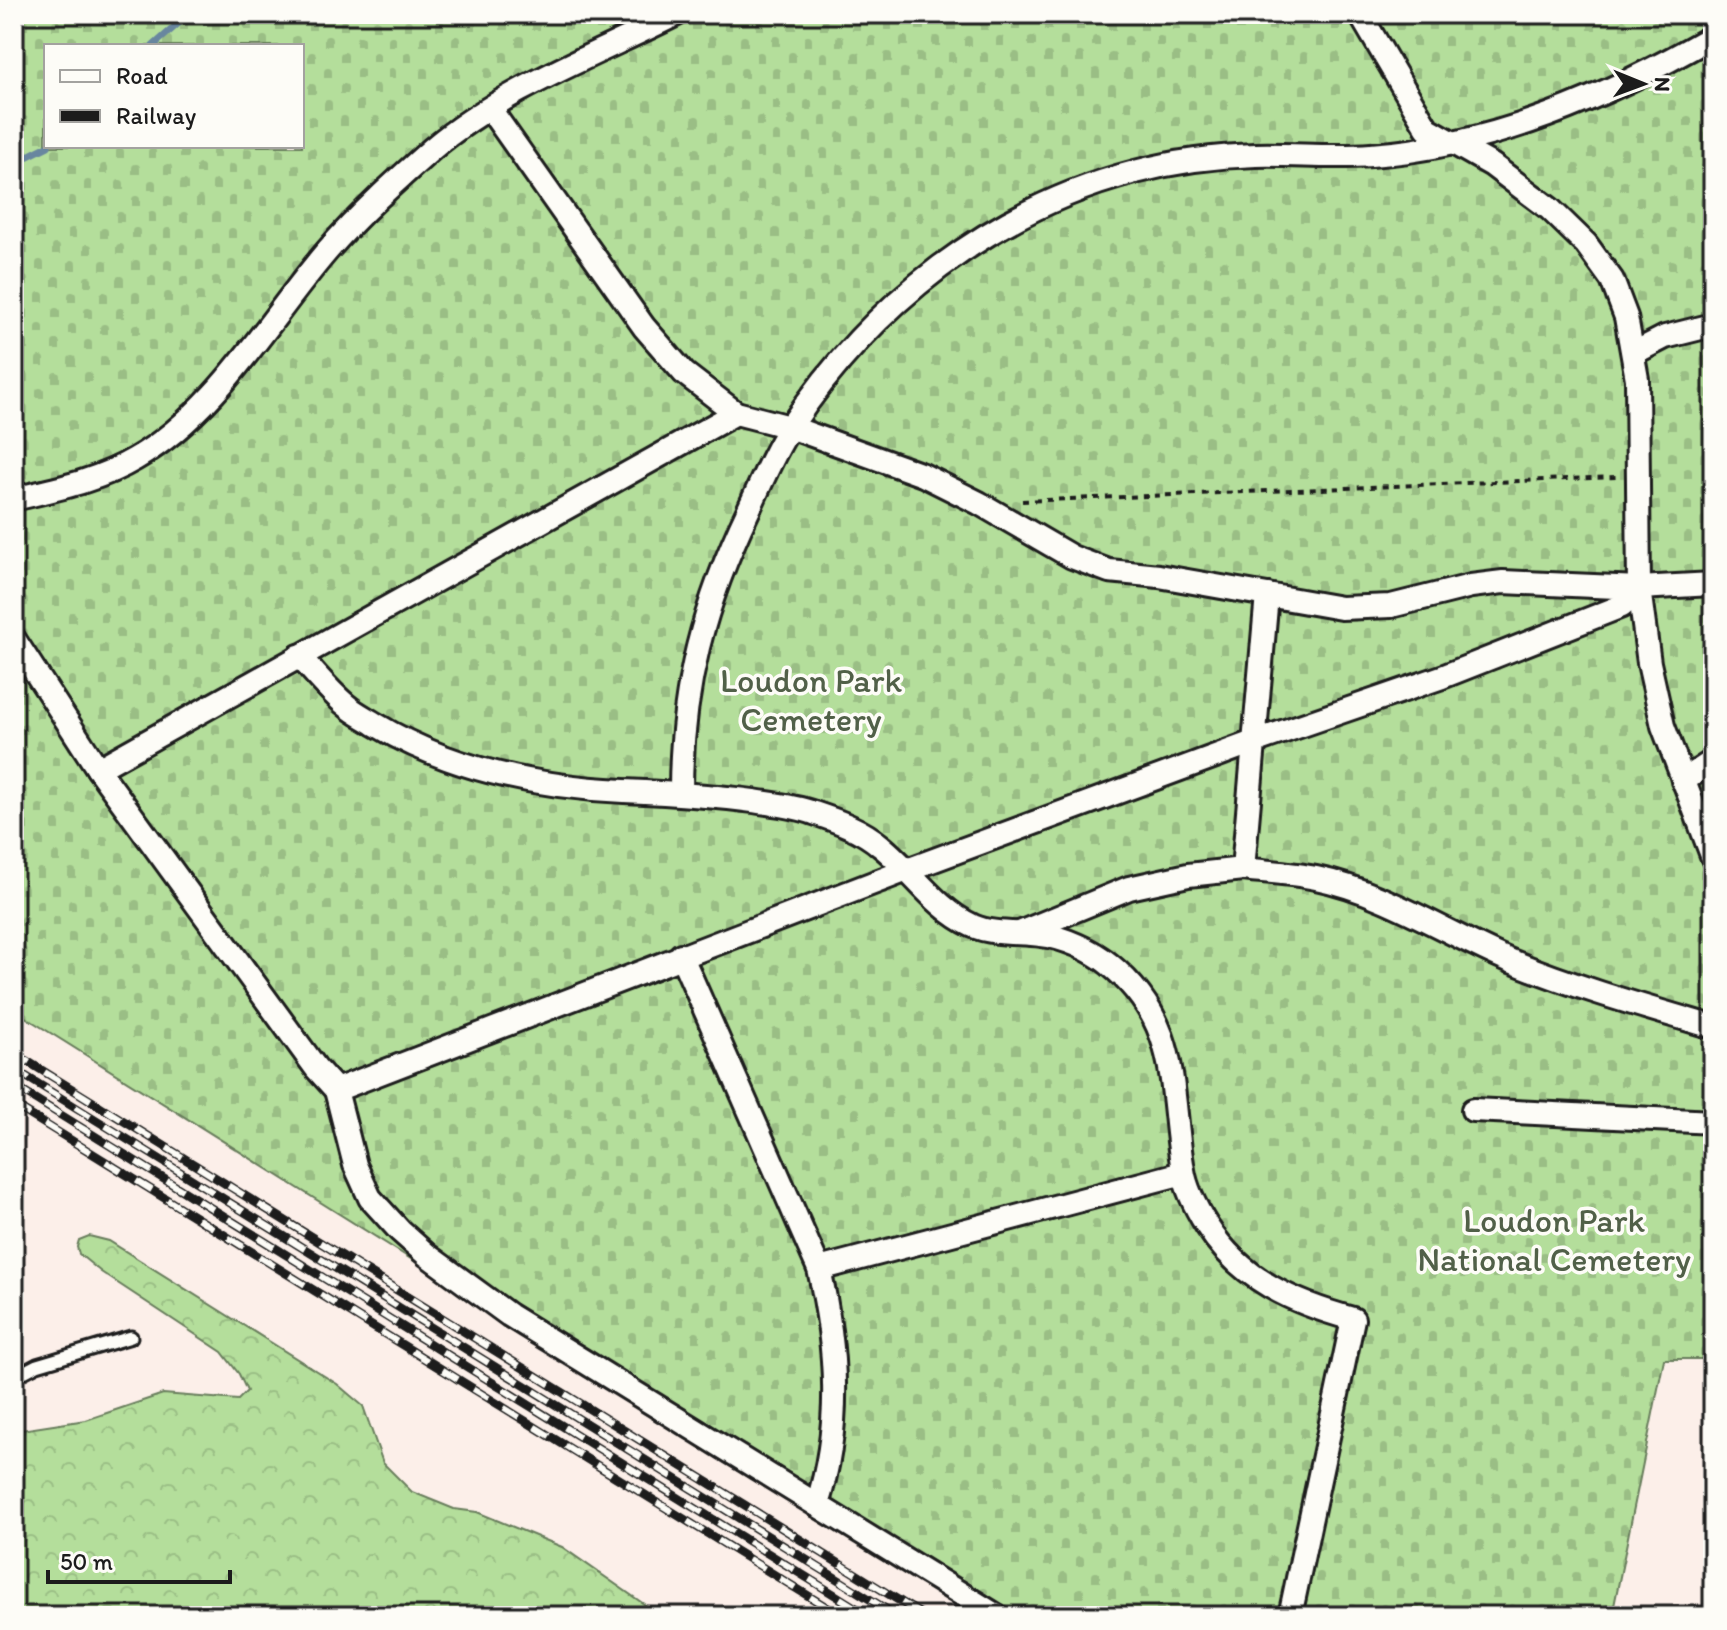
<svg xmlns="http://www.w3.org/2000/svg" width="1727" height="1630" viewBox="0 0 1727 1630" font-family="Itim,sans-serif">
	<defs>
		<pattern id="forest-crowns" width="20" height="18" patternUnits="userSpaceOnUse" patternTransform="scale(2)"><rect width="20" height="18" fill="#b4de9b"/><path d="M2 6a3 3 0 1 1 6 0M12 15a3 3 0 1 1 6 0" fill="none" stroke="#9abe85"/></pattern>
		<pattern id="cemetery-stones" width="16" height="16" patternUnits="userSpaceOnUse" patternTransform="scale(2)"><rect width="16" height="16" fill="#b4de9b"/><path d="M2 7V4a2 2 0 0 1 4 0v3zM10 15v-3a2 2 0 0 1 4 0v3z" fill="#9abe85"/></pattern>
	</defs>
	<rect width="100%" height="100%" fill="#fcefe9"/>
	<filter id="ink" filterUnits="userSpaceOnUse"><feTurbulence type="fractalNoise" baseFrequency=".0125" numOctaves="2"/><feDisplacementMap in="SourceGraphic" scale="16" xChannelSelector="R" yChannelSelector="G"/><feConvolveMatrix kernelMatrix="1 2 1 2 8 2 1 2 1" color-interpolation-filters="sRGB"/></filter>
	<g filter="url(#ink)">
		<path fill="url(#forest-crowns)" stroke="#687d5c" stroke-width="2" d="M 89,1236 L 109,1241 L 337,1384 L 363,1406 L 383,1463 L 412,1492 L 454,1509 L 477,1512 L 562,1547 L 661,1616 L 14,1616 L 14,1431 L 86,1420 L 163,1394 L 238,1400 L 247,1391 L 239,1374 L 222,1352 L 101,1272 L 79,1254 L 77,1247 L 79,1240 Z"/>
		<path fill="url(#cemetery-stones)" stroke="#687d5c" stroke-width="2" fill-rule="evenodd" d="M 14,14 L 1713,14 L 1713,1359 L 1664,1359 L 1612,1616 L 980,1616 L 14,1010 ZM 46,46 L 302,46 L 302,146 L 46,146 Z"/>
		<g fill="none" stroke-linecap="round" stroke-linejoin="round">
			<g stroke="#68869f" stroke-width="7">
				<path d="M 153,46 L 189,14"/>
				<path d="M 14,163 L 48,146"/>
			</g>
			<defs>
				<path id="lane" d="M 14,1377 L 37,1365 L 131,1337"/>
				<g id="street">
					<path d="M 1360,14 L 1427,128 L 1492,165 L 1550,209 L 1586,244 L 1612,280 L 1626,317 L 1637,379 L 1639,588 L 1649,663 L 1663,726 L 1713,858"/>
					<path d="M 490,109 L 644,327 L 684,373 L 736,413 L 790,427 L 923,475 L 979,503 L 1072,557 L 1109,571 L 1159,576 L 1341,608 L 1391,606 L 1471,586 L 1503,582 L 1639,588 L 1713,584"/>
					<path d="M 1634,353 L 1665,337 L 1713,325"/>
					<path d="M 14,499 C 55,489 98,481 135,459 C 218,411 267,321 327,251 C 359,214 396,181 432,149 C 500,91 597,54 677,14"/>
					<path d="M 1267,595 L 1243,869 C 1267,872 1292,873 1316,878 C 1385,892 1447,934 1511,961 C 1577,988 1645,1007 1713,1027"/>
					<path d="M 14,639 L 98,769 L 316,1068 L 336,1090 L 907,870 L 1256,741 L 1442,677 L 1622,606 L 1639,588"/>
					<path d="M 299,656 C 314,672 329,691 346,705 C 355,713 366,718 375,724 C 449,769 538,787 624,791 C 667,793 710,795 753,801 C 773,804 795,806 814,813 C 838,821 861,829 881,846 C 912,871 936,909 973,926 C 994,935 1019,932 1041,935 C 1063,937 1092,950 1109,964 C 1182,1023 1169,1089 1183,1170 C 1186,1190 1197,1210 1207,1226 C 1241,1280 1294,1303 1353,1319 L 1290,1616"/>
					<path d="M 98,769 L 736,413"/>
					<path d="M 1683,781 L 1713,761"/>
					<path d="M 681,792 C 681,688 704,603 749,509 C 762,481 774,451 791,426 C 872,304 992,209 1135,172 C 1173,162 1217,156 1256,155 C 1294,154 1333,158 1371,155 C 1494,146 1607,97 1713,36"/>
					<path d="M 1022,932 L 1129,888 L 1188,875 L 1243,869"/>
					<path d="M 681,955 L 819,1269 C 837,1349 842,1426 817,1505"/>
					<path d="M 336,1090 L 355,1165 L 370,1198 L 400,1231 L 427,1255 L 509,1315 L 997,1616"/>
					<path d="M 1473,1110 L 1713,1122"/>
					<path d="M 819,1269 L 1183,1173"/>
				</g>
			</defs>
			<use href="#lane" stroke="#1c1c1c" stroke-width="17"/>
			<use href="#street" stroke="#1c1c1c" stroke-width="28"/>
			<path stroke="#1c1c1c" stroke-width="4" stroke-dasharray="6 6" stroke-linecap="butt" d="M 1022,501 L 1617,477"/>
			<use href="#lane" stroke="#fdfcf7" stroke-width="11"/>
			<use href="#street" stroke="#fdfcf7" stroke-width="22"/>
			<defs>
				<g id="rail">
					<path d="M 14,1053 L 924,1616"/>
					<path d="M 14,1069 L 897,1616"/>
					<path d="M 14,1086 L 869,1616"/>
					<path d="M 14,1105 L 841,1616"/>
				</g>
			</defs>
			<use href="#rail" stroke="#1c1c1c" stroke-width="9"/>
			<use href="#rail" stroke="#fdfcf7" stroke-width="6" stroke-dasharray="18" stroke-linecap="butt"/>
		</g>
	</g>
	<g text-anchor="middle" stroke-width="7" stroke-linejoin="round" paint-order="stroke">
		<g font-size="34" fill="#516048" stroke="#fdfcf7">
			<text x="811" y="692">Loudon Park<tspan x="811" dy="39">Cemetery</tspan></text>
			<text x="1554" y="1232">Loudon Park<tspan x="1554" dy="39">National Cemetery</tspan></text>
		</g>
	</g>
	<rect width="1727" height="1630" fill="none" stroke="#fdfcf7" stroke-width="48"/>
	<rect x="24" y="24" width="1679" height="1582" fill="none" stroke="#1c1c1c" stroke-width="3" filter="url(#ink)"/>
	<rect x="44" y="44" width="260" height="104" fill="#fdfcf7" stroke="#a3a29f" stroke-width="2"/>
	<rect x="60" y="70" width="40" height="12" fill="#fdfcf7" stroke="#a3a29f" stroke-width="2"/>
	<text x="116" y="84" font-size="24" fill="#1c1c1c">Road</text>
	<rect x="60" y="110" width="40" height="12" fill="#1c1c1c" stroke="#a3a29f" stroke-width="2"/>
	<text x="116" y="124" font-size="24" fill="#1c1c1c">Railway</text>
	<g transform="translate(1643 84) rotate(91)" stroke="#fdfcf7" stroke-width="6" paint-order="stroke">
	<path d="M0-6L14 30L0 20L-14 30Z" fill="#1c1c1c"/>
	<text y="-12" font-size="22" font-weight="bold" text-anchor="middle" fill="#1c1c1c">N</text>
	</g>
	<path d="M48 1570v12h182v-12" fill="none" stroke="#1c1c1c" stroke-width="4"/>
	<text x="60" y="1570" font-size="24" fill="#1c1c1c" stroke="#fdfcf7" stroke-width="6" paint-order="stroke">50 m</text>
</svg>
